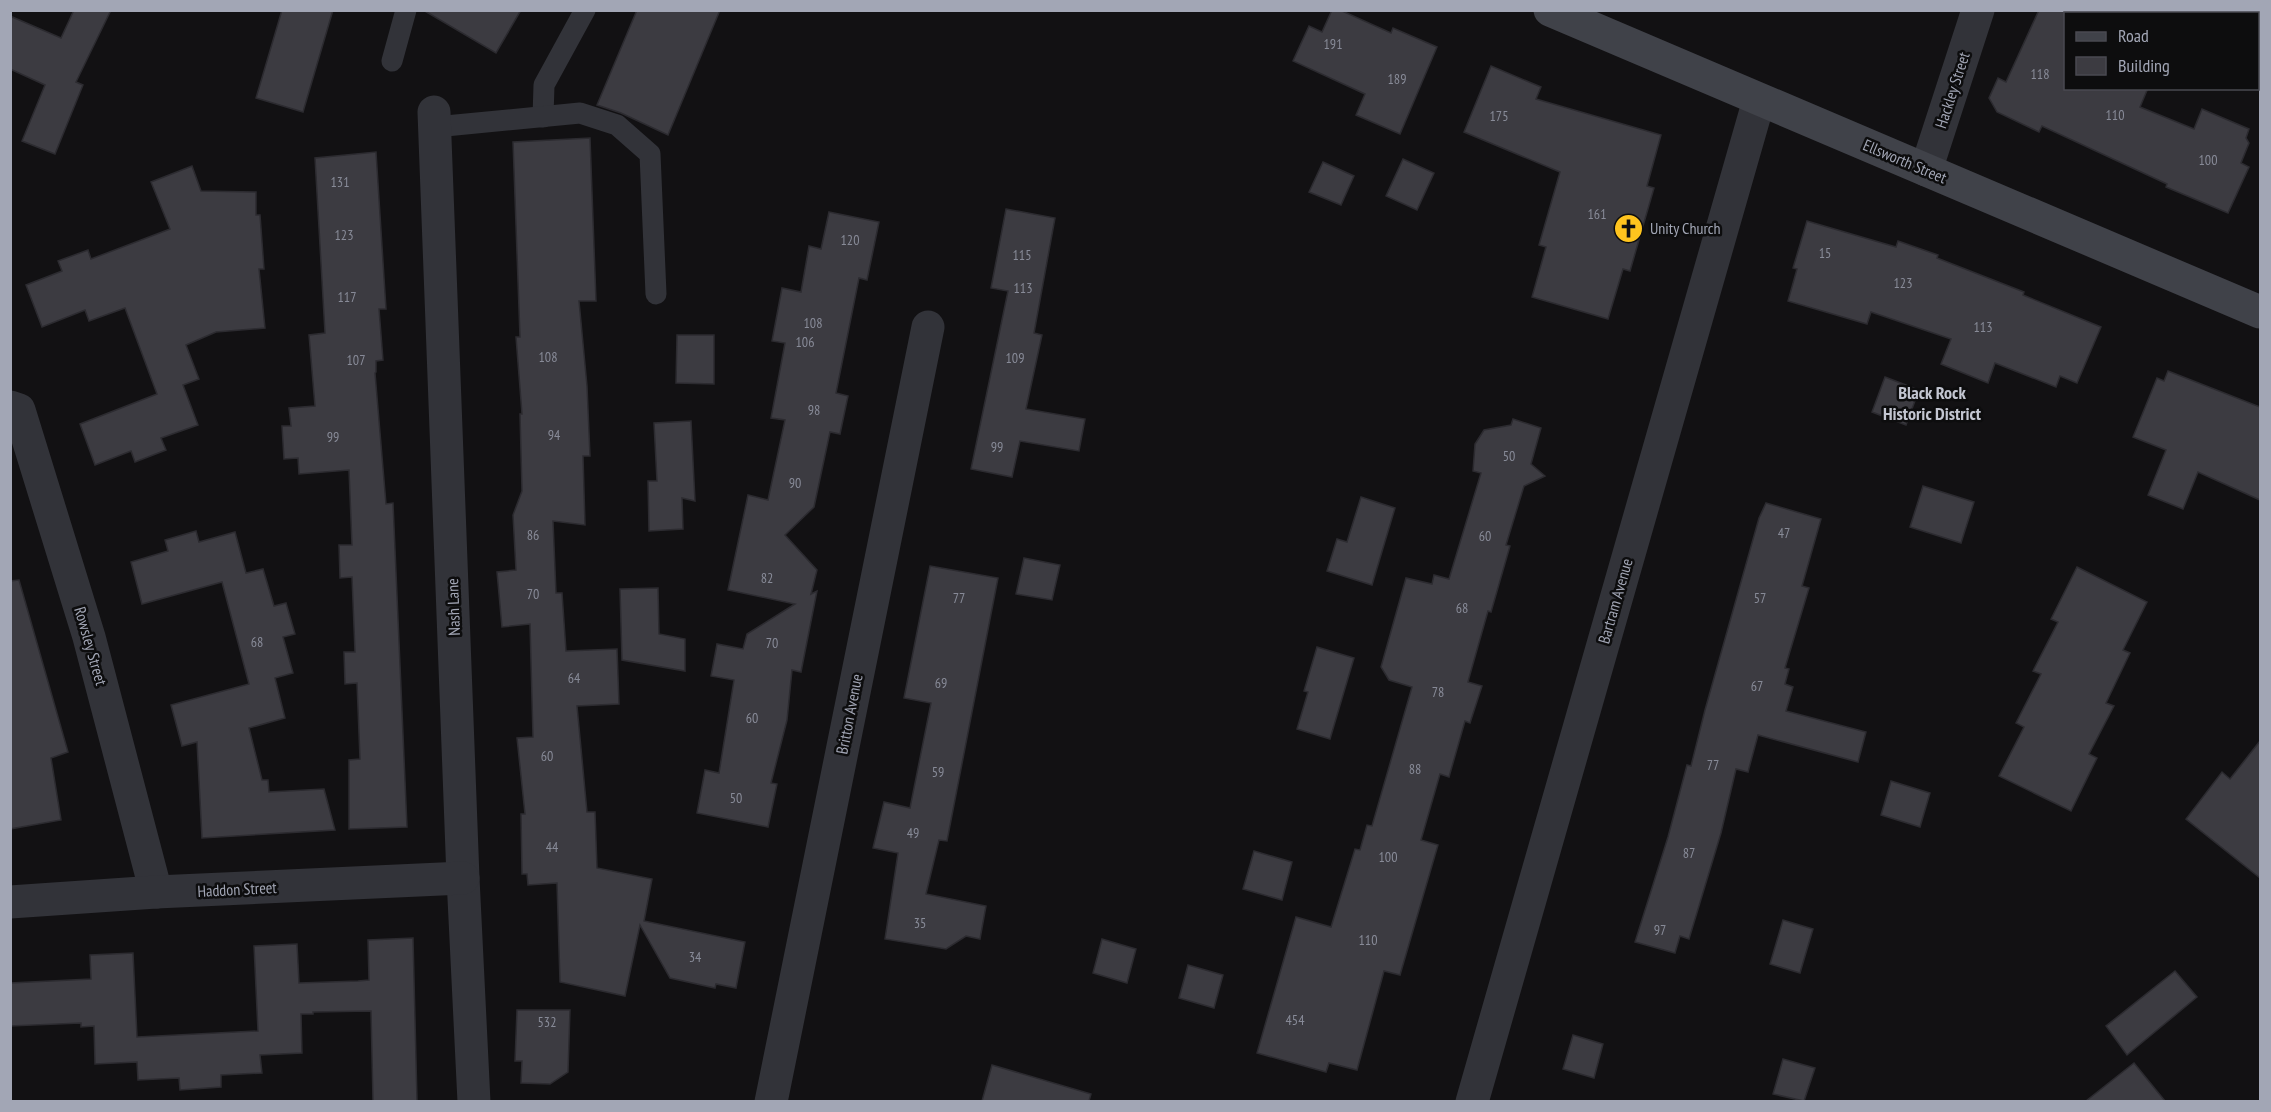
<svg xmlns="http://www.w3.org/2000/svg" width="2271" height="1112" viewBox="0 0 2271 1112" font-family="'PT Sans Narrow',sans-serif">
	<rect width="100%" height="100%" fill="#121113"/>
	<g fill="#3c3b41" stroke="#2c2b30" stroke-width="1.5">
		<path d="M 74,10 L 111,10 L 76,82 L 83,85 L 55,154 L 22,141 L 45,85 L 10,69 L 10,16 L 61,38 Z"/>
		<path d="M 282,10 L 333,10 L 303,112 L 256,98 Z"/>
		<path d="M 423,10 L 521,10 L 496,53 Z"/>
		<path d="M 637,10 L 720,10 L 668,135 L 621,113 L 597,105 Z"/>
		<path d="M 1332,10 L 1340,10 L 1391,33 L 1393,28 L 1437,47 L 1400,134 L 1356,115 L 1365,94 L 1293,61 L 1309,26 L 1322,32 Z"/>
		<path d="M 2039,10 L 2066,10 L 2066,88 L 2148,88 L 2140,107 L 2194,129 L 2202,109 L 2249,129 L 2246,138 L 2249,143 L 2241,163 L 2249,167 L 2228,213 L 2166,187 L 2167,184 L 2042,126 L 2039,132 L 1997,112 L 1989,98 L 1998,78 L 2006,82 Z"/>
		<path d="M 1491,66 L 1541,87 L 1536,99 L 1661,135 L 1647,186 L 1654,188 L 1630,271 L 1623,269 L 1608,319 L 1532,297 L 1546,247 L 1539,245 L 1560,172 L 1464,132 Z"/>
		<path d="M 590,138 L 596,301 L 579,301 L 587,386 L 590,456 L 583,456 L 585,525 L 553,521 L 556,593 L 562,593 L 566,651 L 617,649 L 619,704 L 577,706 L 587,812 L 595,812 L 597,868 L 652,879 L 644,921 L 745,942 L 736,988 L 716,984 L 715,988 L 670,978 L 640,925 L 625,996 L 560,982 L 557,883 L 528,885 L 527,874 L 522,874 L 521,814 L 525,814 L 517,738 L 533,737 L 530,624 L 502,627 L 497,572 L 516,570 L 513,515 L 522,491 L 520,414 L 522,414 L 516,337 L 520,337 L 513,142 Z"/>
		<path d="M 376,152 L 386,309 L 379,309 L 383,360 L 376,361 L 376,372 L 375,373 L 386,504 L 393,503 L 407,827 L 349,829 L 349,760 L 360,759 L 357,683 L 345,684 L 344,652 L 355,652 L 352,577 L 340,578 L 339,545 L 352,545 L 349,470 L 299,474 L 298,458 L 284,459 L 282,426 L 291,426 L 289,408 L 315,406 L 309,335 L 325,333 L 315,158 Z"/>
		<path d="M 1403,159 L 1434,173 L 1417,210 L 1386,196 Z"/>
		<path d="M 1323,162 L 1354,176 L 1341,205 L 1309,192 Z"/>
		<path d="M 192,166 L 201,191 L 256,192 L 256,215 L 260,215 L 264,269 L 259,269 L 265,328 L 216,332 L 186,345 L 199,379 L 183,385 L 198,425 L 161,438 L 166,450 L 135,462 L 131,451 L 95,465 L 80,424 L 157,394 L 125,308 L 89,321 L 85,310 L 42,327 L 26,285 L 62,271 L 58,261 L 88,250 L 91,259 L 170,229 L 151,182 Z"/>
		<path d="M 1006,209 L 1055,218 L 1034,333 L 1042,335 L 1026,409 L 1085,419 L 1079,451 L 1020,441 L 1012,477 L 971,469 L 1008,291 L 991,288 Z"/>
		<path d="M 829,212 L 879,222 L 867,280 L 859,278 L 836,393 L 848,396 L 840,434 L 830,432 L 814,507 L 785,535 L 817,570 L 811,594 L 817,591 L 801,672 L 792,670 L 787,720 L 771,783 L 777,784 L 768,827 L 697,813 L 705,770 L 719,773 L 734,680 L 711,676 L 717,644 L 743,649 L 747,634 L 795,604 L 728,590 L 748,495 L 768,500 L 785,420 L 771,418 L 785,343 L 772,341 L 782,288 L 801,292 L 809,246 L 821,249 Z"/>
		<path d="M 1807,221 L 1896,247 L 1898,241 L 1938,255 L 1937,258 L 2024,292 L 2023,295 L 2101,327 L 2077,383 L 2060,376 L 2056,387 L 1995,363 L 1988,383 L 1941,364 L 1951,339 L 1871,312 L 1867,324 L 1788,301 L 1797,269 L 1793,268 Z"/>
		<path d="M 677,335 L 714,335 L 714,384 L 676,383 Z"/>
		<path d="M 2168,371 L 2260,407 L 2260,500 L 2198,472 L 2183,509 L 2148,495 L 2166,450 L 2133,437 L 2157,378 L 2164,381 Z"/>
		<path d="M 1885,377 L 1919,390 L 1906,425 L 1872,412 Z"/>
		<path d="M 1513,419 L 1541,428 L 1531,464 L 1545,476 L 1524,486 L 1506,545 L 1510,546 L 1491,612 L 1488,611 L 1469,678 L 1468,682 L 1482,686 L 1470,723 L 1465,721 L 1449,777 L 1440,774 L 1421,840 L 1438,845 L 1400,975 L 1384,971 L 1357,1070 L 1329,1063 L 1326,1072 L 1257,1053 L 1296,917 L 1331,927 L 1355,849 L 1360,850 L 1367,825 L 1372,826 L 1412,687 L 1389,680 L 1381,667 L 1406,578 L 1432,584 L 1434,575 L 1449,579 L 1481,473 L 1473,471 L 1475,444 L 1484,430 L 1511,425 Z"/>
		<path d="M 691,421 L 695,501 L 682,498 L 683,529 L 649,531 L 648,481 L 657,481 L 654,423 Z"/>
		<path d="M 1923,486 L 1974,502 L 1961,543 L 1910,527 Z"/>
		<path d="M 1361,497 L 1395,508 L 1372,585 L 1327,571 L 1337,539 L 1347,542 Z"/>
		<path d="M 1766,503 L 1821,519 L 1802,586 L 1809,588 L 1785,668 L 1789,669 L 1785,684 L 1793,687 L 1786,711 L 1866,732 L 1858,762 L 1758,735 L 1748,772 L 1736,769 L 1721,833 L 1689,939 L 1680,936 L 1675,953 L 1635,942 L 1668,837 L 1687,765 L 1691,766 L 1705,710 L 1759,518 Z"/>
		<path d="M 196,531 L 199,542 L 235,532 L 246,573 L 263,569 L 274,606 L 286,603 L 295,634 L 283,637 L 293,673 L 275,678 L 285,718 L 249,728 L 262,780 L 268,780 L 269,792 L 324,789 L 335,830 L 202,838 L 197,742 L 182,746 L 171,705 L 249,684 L 222,582 L 142,604 L 131,562 L 168,551 L 165,540 Z"/>
		<path d="M 1024,558 L 1060,565 L 1052,600 L 1016,594 Z"/>
		<path d="M 930,566 L 998,578 L 947,841 L 939,840 L 926,894 L 986,906 L 980,939 L 966,936 L 946,949 L 885,939 L 898,853 L 873,848 L 884,802 L 910,808 L 931,703 L 904,698 Z"/>
		<path d="M 2077,567 L 2147,602 L 2123,650 L 2130,653 L 2106,703 L 2114,706 L 2089,754 L 2097,758 L 2071,811 L 1999,776 L 2024,727 L 2016,723 L 2041,674 L 2033,671 L 2058,622 L 2051,619 Z"/>
		<path d="M 19,580 L 68,752 L 51,758 L 61,820 L 10,829 L 10,581 Z"/>
		<path d="M 658,588 L 659,634 L 685,639 L 685,671 L 622,660 L 620,589 Z"/>
		<path d="M 1317,647 L 1354,658 L 1330,739 L 1297,729 L 1308,692 L 1304,691 Z"/>
		<path d="M 2260,741 L 2260,878 L 2186,819 L 2222,772 L 2230,779 Z"/>
		<path d="M 1891,781 L 1930,793 L 1920,827 L 1881,815 Z"/>
		<path d="M 1254,851 L 1292,862 L 1282,900 L 1243,889 Z"/>
		<path d="M 1783,920 L 1813,929 L 1800,973 L 1770,964 Z"/>
		<path d="M 413,938 L 417,1101 L 373,1101 L 371,1011 L 313,1012 L 313,1014 L 301,1014 L 302,1053 L 260,1055 L 262,1073 L 221,1075 L 221,1087 L 180,1090 L 179,1078 L 138,1080 L 137,1062 L 95,1064 L 94,1026 L 81,1027 L 81,1023 L 10,1026 L 10,983 L 91,979 L 90,955 L 133,953 L 137,1037 L 258,1031 L 254,946 L 297,944 L 299,983 L 358,981 L 369,980 L 368,940 Z"/>
		<path d="M 1102,939 L 1136,949 L 1127,983 L 1093,973 Z"/>
		<path d="M 1188,965 L 1223,975 L 1214,1008 L 1179,998 Z"/>
		<path d="M 2175,971 L 2197,997 L 2127,1055 L 2106,1026 Z"/>
		<path d="M 517,1010 L 570,1010 L 568,1072 L 550,1084 L 521,1083 L 522,1061 L 515,1061 Z"/>
		<path d="M 1573,1035 L 1603,1044 L 1594,1078 L 1563,1069 Z"/>
		<path d="M 1783,1059 L 1815,1068 L 1804,1101 L 1773,1094 Z"/>
		<path d="M 2134,1063 L 2165,1101 L 2086,1101 Z"/>
		<path d="M 992,1065 L 1091,1094 L 1089,1101 L 982,1101 Z"/>
	</g>
	<g fill="none" stroke-linecap="round" stroke-linejoin="round">
		<g stroke="#323339" stroke-width="21">
			<path d="M 392,61 L 406,10"/>
			<path d="M 543,117 L 544,85 L 585,10"/>
			<path d="M 435,127 L 580,113 L 617,125 L 650,154 L 656,294"/>
		</g>
		<g stroke="#323339" stroke-width="33">
			<path d="M 434,112 L 463,878 L 474,1102"/>
			<path d="M 1926,170 L 1978,10"/>
			<path d="M 10,407 L 19,410 L 89,637 L 156,892"/>
			<path d="M 10,902 L 156,892 L 463,878"/>
			<path d="M 771,1102 L 928,327"/>
			<path d="M 1472,1102 L 1759,100"/>
		</g>
		<path stroke="#404249" stroke-width="33" d="M 1550,10 L 2260,312"/>
	</g>
	<defs>
		<symbol id="church-disc" viewBox="-11 -11 22 22"><circle r="9.5" fill="#ffc41e" stroke="#0d0d0e"/><path d="M-1.2-6h2.4v3.5h3.3v2.4h-3.3V6h-2.4V-.1h-3.3v-2.4h3.3Z" fill="#111"/></symbol>
	</defs>
	<g fill-rule="evenodd">
		<use href="#church-disc" x="1612" y="212" width="33" height="33"/>
	</g>
	<g text-anchor="middle" stroke-width="5" stroke-linejoin="round" paint-order="stroke">
		<g font-size="14" fill="#888b98">
			<text x="1333" y="49">191</text>
			<text x="2040" y="79">118</text>
			<text x="1397" y="84">189</text>
			<text x="2115" y="120">110</text>
			<text x="1499" y="121">175</text>
			<text x="2208" y="165">100</text>
			<text x="340" y="187">131</text>
			<text x="1597" y="219">161</text>
			<text x="344" y="240">123</text>
			<text x="850" y="245">120</text>
			<text x="1825" y="258">15</text>
			<text x="1022" y="260">115</text>
			<text x="1903" y="288">123</text>
			<text x="1023" y="293">113</text>
			<text x="347" y="302">117</text>
			<text x="813" y="328">108</text>
			<text x="1983" y="332">113</text>
			<text x="805" y="347">106</text>
			<text x="548" y="362">108</text>
			<text x="1015" y="363">109</text>
			<text x="356" y="365">107</text>
			<text x="814" y="415">98</text>
			<text x="554" y="440">94</text>
			<text x="333" y="442">99</text>
			<text x="997" y="452">99</text>
			<text x="1509" y="461">50</text>
			<text x="795" y="488">90</text>
			<text x="1784" y="538">47</text>
			<text x="533" y="540">86</text>
			<text x="1485" y="541">60</text>
			<text x="767" y="583">82</text>
			<text x="533" y="599">70</text>
			<text x="959" y="603">77</text>
			<text x="1760" y="603">57</text>
			<text x="1462" y="613">68</text>
			<text x="257" y="647">68</text>
			<text x="772" y="648">70</text>
			<text x="574" y="683">64</text>
			<text x="941" y="688">69</text>
			<text x="1757" y="691">67</text>
			<text x="1438" y="697">78</text>
			<text x="752" y="723">60</text>
			<text x="547" y="761">60</text>
			<text x="1713" y="770">77</text>
			<text x="1415" y="774">88</text>
			<text x="938" y="777">59</text>
			<text x="736" y="803">50</text>
			<text x="913" y="838">49</text>
			<text x="552" y="852">44</text>
			<text x="1689" y="858">87</text>
			<text x="1388" y="862">100</text>
			<text x="920" y="928">35</text>
			<text x="1660" y="935">97</text>
			<text x="1368" y="945">110</text>
			<text x="695" y="962">34</text>
			<text x="1295" y="1025">454</text>
			<text x="547" y="1027">532</text>
		</g>
		<g font-size="16" fill="#a2a6b5" stroke="#0d0d0e">
			<text transform="translate(1952 90) rotate(-72)" y="6">Hackley Street</text>
			<text transform="translate(1905 161) rotate(23)" y="6">Ellsworth Street</text>
			<text transform="translate(1615 601) rotate(-74)" y="6">Bartram Avenue</text>
			<text transform="translate(453 607) rotate(-92)" y="6">Nash Lane</text>
			<text transform="translate(91 646) rotate(74)" y="6">Rowsley Street</text>
			<text transform="translate(849 714) rotate(-79)" y="6">Britton Avenue</text>
			<text transform="translate(237 889) rotate(-3)" y="6">Haddon Street</text>
		</g>
		<g font-size="16" fill="#a2a6b5" stroke="#0d0d0e" text-anchor="start">
			<text x="1650" y="234">Unity Church</text>
		</g>
		<g font-size="18" font-weight="bold" fill="#c3c6d1" stroke="#0d0d0e">
			<text x="1932" y="399">Black Rock<tspan x="1932" dy="21">Historic District</tspan></text>
		</g>
	</g>
	<rect width="2271" height="1112" fill="none" stroke="#a2a6b5" stroke-width="24"/>
	<rect x="2064" y="12" width="195" height="78" fill="#0d0d0e" stroke="#494a51" stroke-width="1.5"/>
	<rect x="2076" y="32" width="30" height="9" fill="#404249" stroke="#494a51" stroke-width="1.5"/>
	<text x="2118" y="42" font-size="18" fill="#a2a6b5">Road</text>
	<rect x="2076" y="57" width="30" height="18" fill="#3c3b41" stroke="#494a51" stroke-width="1.5"/>
	<text x="2118" y="72" font-size="18" fill="#a2a6b5">Building</text>
</svg>
